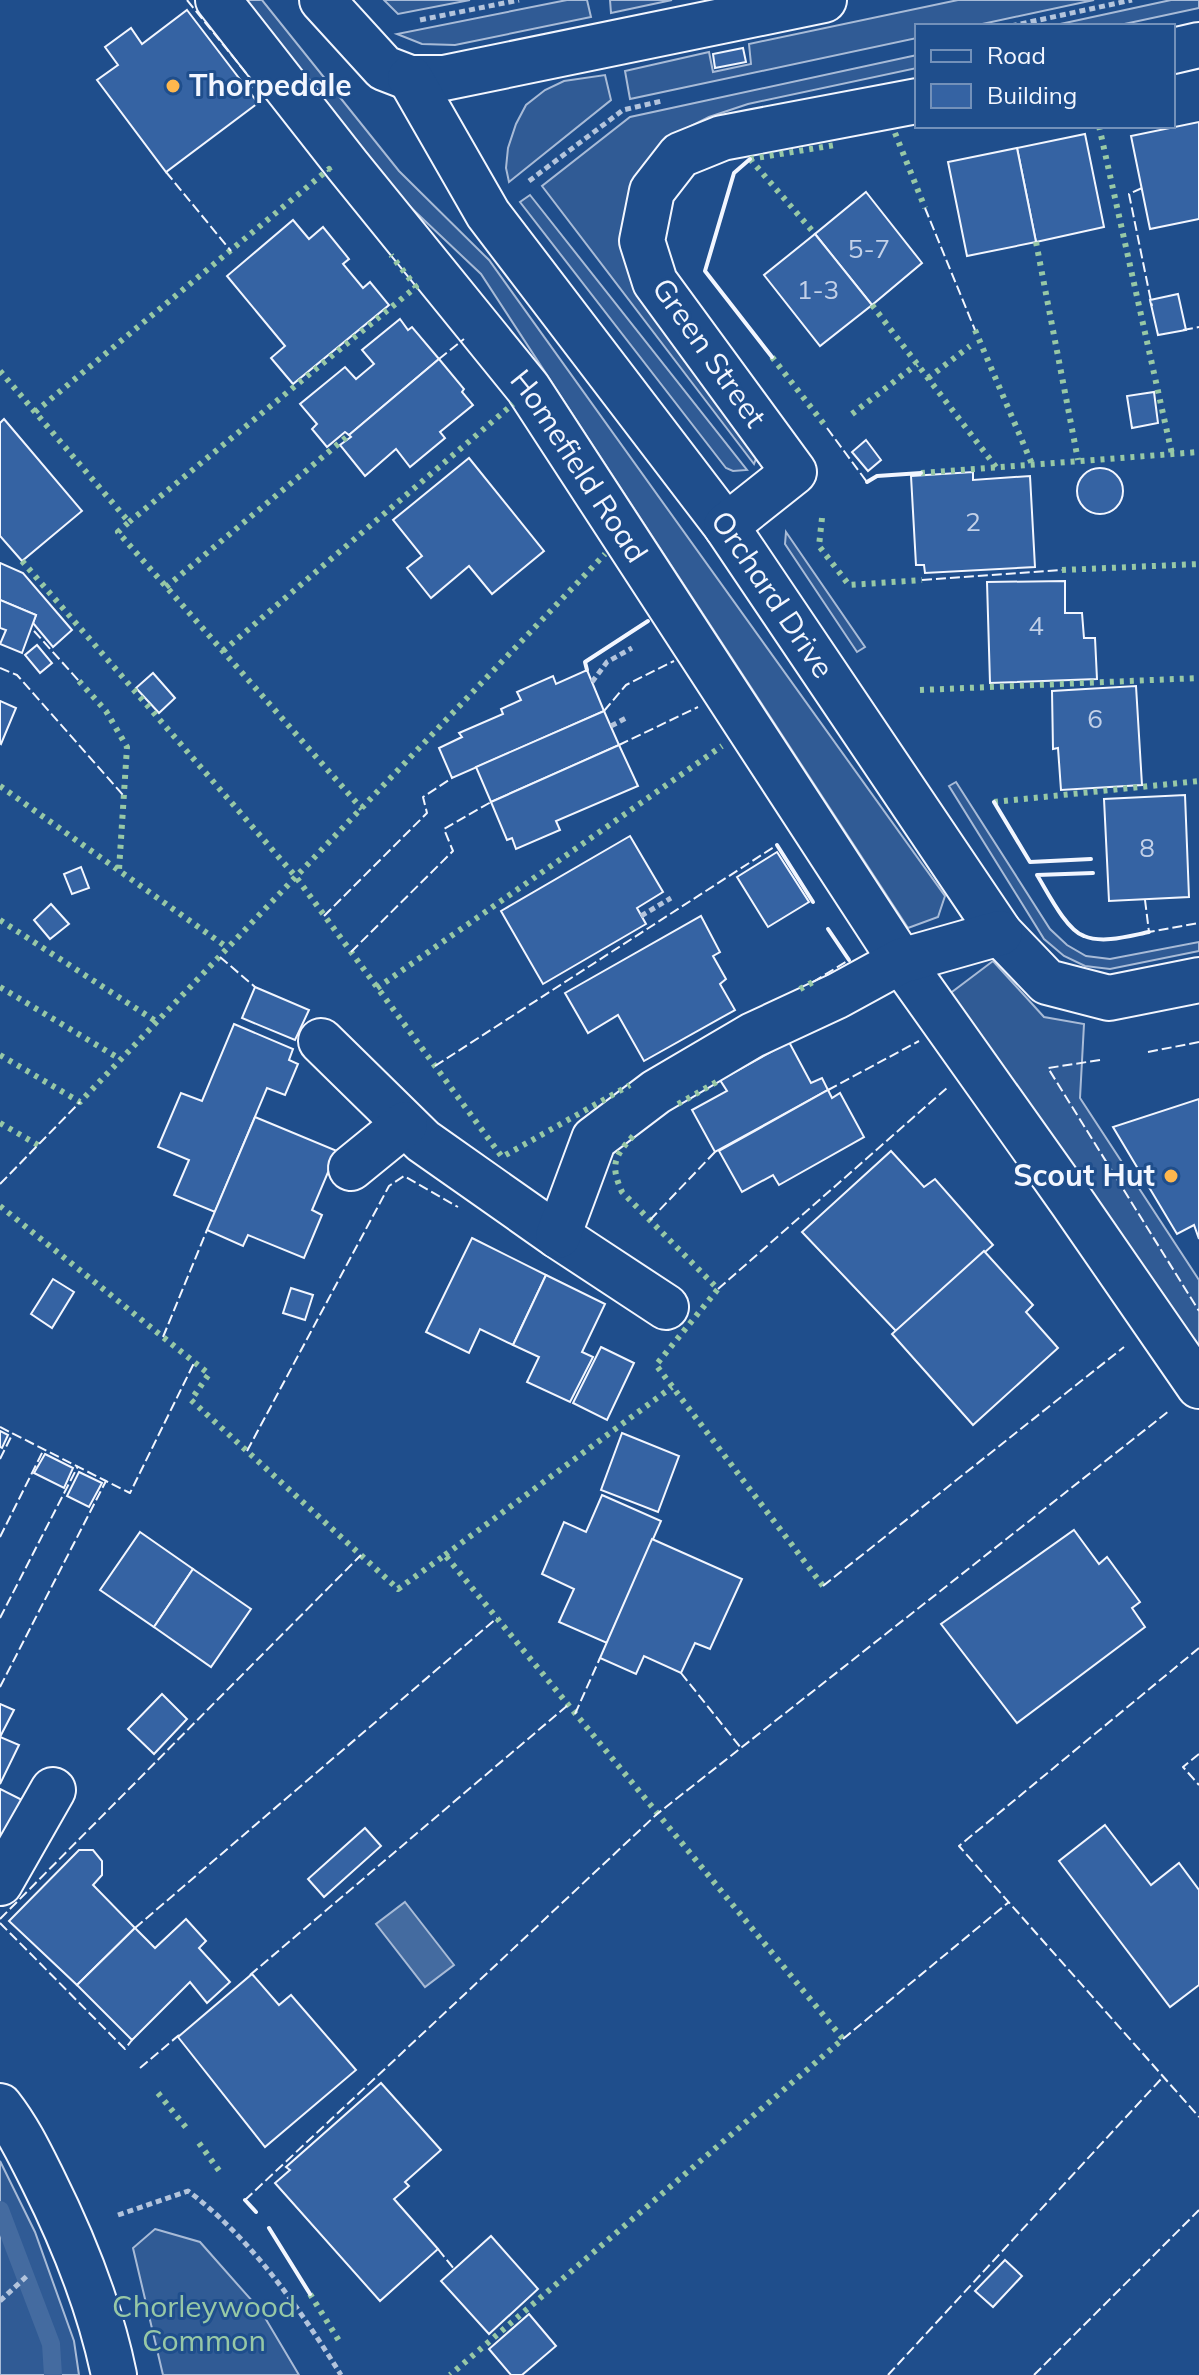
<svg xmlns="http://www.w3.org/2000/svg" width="1199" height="2375" viewBox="0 0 1199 2375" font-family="Mulish,sans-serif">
	<rect width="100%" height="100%" fill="#1f4e8c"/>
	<g fill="#305b95" stroke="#a8bbd7" stroke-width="2">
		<path d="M 243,0 L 262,0 L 399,171 L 489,260 L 945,896 L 938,917 L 908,928 L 481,274 L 386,184 Z"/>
		<path d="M 384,0 L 470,0 L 398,14 Z"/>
		<path d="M 567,0 L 587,0 L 591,17 L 455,45 L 422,44 L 397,34 Z"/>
		<path d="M 610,0 L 672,0 L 611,13 Z"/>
		<path d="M 958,0 L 1094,0 L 973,26 L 917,26 L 917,38 L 630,99 L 625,71 L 709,52 L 713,72 L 751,64 L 749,44 Z"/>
		<path d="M 1171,0 L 1199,0 L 1199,8 L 1115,26 L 1051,26 Z"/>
		<path d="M 917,55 L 917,68 L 748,104 L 709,117 L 673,135 L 644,164 L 630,196 L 757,456 L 754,464 L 542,186 L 630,117 Z"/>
		<path d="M 605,75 L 611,100 L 509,182 L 506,168 L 508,148 L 516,124 L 526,105 L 545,90 L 564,81 Z"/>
		<path d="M 530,195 L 747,470 L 733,471 L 726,468 L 520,202 Z"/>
		<path d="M 786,532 L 865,647 L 857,652 L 785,544 Z"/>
		<path d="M 956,782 L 1050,929 L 1067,945 L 1086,956 L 1110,959 L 1199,942 L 1199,951 L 1110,969 L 1085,966 L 1064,956 L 1044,939 L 949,786 Z"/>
		<path d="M 993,961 L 1044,1017 L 1084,1024 L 1080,1098 L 1199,1280 L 1199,1355 L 948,995 Z"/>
		<path d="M 0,2161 L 35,2232 L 74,2341 L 79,2375 L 0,2375 Z"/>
		<path d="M 155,2229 L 200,2242 L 261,2311 L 299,2375 L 163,2375 L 133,2248 Z"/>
	</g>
	<path fill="#446ba0" stroke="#a8bbd7" stroke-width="2" d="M 405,1902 L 454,1965 L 425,1987 L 376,1924 Z"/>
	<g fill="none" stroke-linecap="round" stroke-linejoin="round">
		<path stroke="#446ba0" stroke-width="18" d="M 0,2210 L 51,2344 L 53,2375"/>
	</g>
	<g fill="#3563a3" stroke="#f2f6ff" stroke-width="2">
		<path d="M 187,10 L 258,103 L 166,172 L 97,80 L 118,65 L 105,47 L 131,28 L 142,44 Z"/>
		<path d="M 743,48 L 746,62 L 715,68 L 713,54 Z"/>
		<path d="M 1199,122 L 1199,219 L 1150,229 L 1131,136 Z"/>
		<path d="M 1085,134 L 1104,227 L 1036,242 L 1017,148 Z"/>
		<path d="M 1017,148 L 1036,242 L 967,256 L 948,162 Z"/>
		<path d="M 866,192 L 922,263 L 872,305 L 815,234 Z"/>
		<path d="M 293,220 L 309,239 L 323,227 L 349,259 L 343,264 L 363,288 L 370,282 L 389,305 L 293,384 L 271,358 L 285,346 L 227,276 Z"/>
		<path d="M 815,234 L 872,305 L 820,346 L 764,275 Z"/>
		<path d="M 1178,294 L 1186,330 L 1158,335 L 1150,300 Z"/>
		<path d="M 400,319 L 408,330 L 412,327 L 439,359 L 349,435 L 345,432 L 327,447 L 312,429 L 317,424 L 300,404 L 345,367 L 356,379 L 374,364 L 362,350 Z"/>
		<path d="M 439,359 L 464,389 L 462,392 L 473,405 L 440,432 L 445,438 L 410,467 L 396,449 L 365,476 L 340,445 L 351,437 L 349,435 Z"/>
		<path d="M 1154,392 L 1158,423 L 1132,428 L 1127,396 Z"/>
		<path d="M 4,419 L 82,511 L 22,561 L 0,536 L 0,423 Z"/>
		<path d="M 866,440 L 881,460 L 868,471 L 852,452 Z"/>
		<path d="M 469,458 L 544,551 L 492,594 L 469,566 L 431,598 L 407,568 L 422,556 L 393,520 Z"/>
		<circle cx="1100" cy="491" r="23"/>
		<path d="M 973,472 L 973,480 L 1030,476 L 1035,567 L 925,573 L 924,565 L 916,565 L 911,476 Z"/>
		<path d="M 0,563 L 23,573 L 72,630 L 53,647 L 33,623 L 36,615 L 0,600 Z"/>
		<path d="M 1065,581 L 1065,613 L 1082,613 L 1084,638 L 1095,638 L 1097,679 L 990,683 L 987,582 Z"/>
		<path d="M 0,600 L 36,615 L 22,653 L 0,644 L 6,630 L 0,628 Z"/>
		<path d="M 37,645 L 52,663 L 40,673 L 25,655 Z"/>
		<path d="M 587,670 L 604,711 L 452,778 L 439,748 L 462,737 L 459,733 L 503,714 L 501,709 L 521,700 L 517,692 L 553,676 L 556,684 Z"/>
		<path d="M 153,673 L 175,698 L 159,713 L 136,688 Z"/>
		<path d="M 1136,686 L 1142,785 L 1061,790 L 1058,748 L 1053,749 L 1052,691 Z"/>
		<path d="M 0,701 L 16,708 L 1,744 L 0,743 Z"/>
		<path d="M 604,711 L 619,745 L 491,802 L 476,767 Z"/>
		<path d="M 619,745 L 638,786 L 556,821 L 560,830 L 516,849 L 512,838 L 507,840 L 491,802 Z"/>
		<path d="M 1185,795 L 1189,897 L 1109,901 L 1104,799 Z"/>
		<path d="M 630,836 L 663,892 L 637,908 L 646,924 L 543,984 L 501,911 Z"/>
		<path d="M 777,852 L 809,902 L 768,927 L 737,877 Z"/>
		<path d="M 81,867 L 89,888 L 72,894 L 64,874 Z"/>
		<path d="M 51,904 L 69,924 L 50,939 L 34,920 Z"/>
		<path d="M 701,916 L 720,952 L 713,956 L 726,979 L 720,984 L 735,1010 L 644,1061 L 618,1015 L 588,1033 L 565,993 Z"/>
		<path d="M 255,987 L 309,1010 L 295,1040 L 242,1018 Z"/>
		<path d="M 234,1024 L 293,1049 L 289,1060 L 298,1064 L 285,1095 L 267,1088 L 215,1212 L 174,1195 L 189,1160 L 158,1147 L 181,1093 L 202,1101 Z"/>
		<path d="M 789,1042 L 811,1083 L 822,1078 L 828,1090 L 715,1152 L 692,1110 L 727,1091 L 720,1080 Z"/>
		<path d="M 828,1090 L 832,1098 L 840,1093 L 864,1137 L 779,1185 L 773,1175 L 742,1192 L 719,1151 Z"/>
		<path d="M 1199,1099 L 1199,1239 L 1194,1225 L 1177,1234 L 1113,1127 Z"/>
		<path d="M 255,1117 L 337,1151 L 312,1210 L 322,1215 L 304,1258 L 248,1235 L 243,1246 L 207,1230 Z"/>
		<path d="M 891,1151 L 924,1187 L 935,1179 L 993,1245 L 896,1331 L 802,1232 Z"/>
		<path d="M 472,1238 L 546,1275 L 513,1345 L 480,1329 L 469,1353 L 426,1332 Z"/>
		<path d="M 984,1251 L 1033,1305 L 1026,1312 L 1058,1348 L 973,1425 L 892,1334 Z"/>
		<path d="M 546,1275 L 605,1304 L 582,1352 L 593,1357 L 570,1402 L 527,1382 L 539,1357 L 513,1345 Z"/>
		<path d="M 53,1279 L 74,1292 L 52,1328 L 31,1314 Z"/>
		<path d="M 291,1288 L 313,1295 L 305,1320 L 283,1313 Z"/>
		<path d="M 601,1347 L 634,1363 L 607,1420 L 573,1403 Z"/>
		<path d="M 0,1431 L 8,1435 L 2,1448 L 0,1447 Z"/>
		<path d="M 622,1433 L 679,1456 L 658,1512 L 601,1490 Z"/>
		<path d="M 45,1454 L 73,1468 L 64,1488 L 34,1473 Z"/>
		<path d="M 79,1472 L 102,1483 L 89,1507 L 67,1496 Z"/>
		<path d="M 602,1495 L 661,1521 L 607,1643 L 559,1622 L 574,1589 L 542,1574 L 564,1522 L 586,1532 Z"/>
		<path d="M 1074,1530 L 1099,1564 L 1107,1557 L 1140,1602 L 1132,1608 L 1145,1627 L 1017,1723 L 941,1624 Z"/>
		<path d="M 140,1532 L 193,1569 L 154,1627 L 100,1590 Z"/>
		<path d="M 652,1539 L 742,1579 L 710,1649 L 695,1643 L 681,1673 L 644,1656 L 636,1674 L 600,1658 Z"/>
		<path d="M 193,1569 L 251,1609 L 211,1667 L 154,1627 Z"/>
		<path d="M 162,1694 L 187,1719 L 154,1754 L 128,1729 Z"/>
		<path d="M 0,1704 L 14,1710 L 0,1737 L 19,1745 L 0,1784 Z"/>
		<path d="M 0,1789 L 30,1804 L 0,1861 Z"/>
		<path d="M 1105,1825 L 1151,1885 L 1179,1863 L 1199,1890 L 1199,1985 L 1170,2007 L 1059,1861 Z"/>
		<path d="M 365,1828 L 381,1846 L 324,1897 L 308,1879 Z"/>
		<path d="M 79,1850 L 93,1850 L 102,1861 L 102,1875 L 93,1885 L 135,1928 L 77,1985 L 9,1921 Z"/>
		<path d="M 186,1919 L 206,1941 L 199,1948 L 230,1982 L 207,2003 L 190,1982 L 132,2040 L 77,1985 L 135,1928 L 155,1948 Z"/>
		<path d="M 252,1974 L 279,2005 L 291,1995 L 356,2070 L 265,2147 L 178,2037 Z"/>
		<path d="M 381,2083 L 441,2150 L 405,2182 L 409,2186 L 394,2199 L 438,2249 L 380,2301 L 275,2183 L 290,2170 L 286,2167 Z"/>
		<path d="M 491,2236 L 538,2289 L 489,2334 L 441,2281 Z"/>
		<path d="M 1005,2260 L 1022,2276 L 993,2307 L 975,2291 Z"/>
		<path d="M 529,2314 L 556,2346 L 522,2375 L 511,2375 L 489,2349 Z"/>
	</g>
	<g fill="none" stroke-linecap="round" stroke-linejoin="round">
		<defs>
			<g id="minor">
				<path id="s1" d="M 218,0 L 348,166 L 528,388 L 901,961 L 1072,1202 L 1199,1386"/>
				<path d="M 322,0 L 384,68 L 410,78 L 444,78 L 824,0"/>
				<path d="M 1173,51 L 1199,45"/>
				<path id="s2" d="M 410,78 L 488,214 L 726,526 L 1000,933 L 1047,982 L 1109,998 L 1199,980"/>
				<path d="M 726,526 L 794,472 L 655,282 L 642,241 L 652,191 L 680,155 L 722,138 L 917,101"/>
				<path d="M 321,1041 L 423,1141 L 558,1236 L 666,1307"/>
				<path d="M 351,1168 L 405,1124"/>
				<path d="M 558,1236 L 594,1139 L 656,1092 L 753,1035 L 837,996 L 901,961 L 1000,933"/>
				<path d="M 0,1883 L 53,1790"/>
				<path d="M 0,2106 C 18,2129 30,2154 43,2180 C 74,2242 100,2307 114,2375"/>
			</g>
		</defs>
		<use href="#minor" stroke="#f2f6ff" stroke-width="48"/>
		<g stroke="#b3c4dc" stroke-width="5" stroke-dasharray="6 4" stroke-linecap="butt">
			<path d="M 420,20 L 519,0"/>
			<path d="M 1011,26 L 1132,0"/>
			<path d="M 529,181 L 623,110 L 662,101"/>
			<path d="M 592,682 L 607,662 L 632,648"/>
			<path d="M 611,726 L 628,717"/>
			<path d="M 641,916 L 671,898"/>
			<path d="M 118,2215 L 188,2191 C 251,2238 300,2309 341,2375"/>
			<path d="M 0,2301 L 28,2275"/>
		</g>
		<use href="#minor" stroke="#1f4e8c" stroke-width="44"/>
		<g stroke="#97c8a6" stroke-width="6" stroke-dasharray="4 6" stroke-linecap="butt">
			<path d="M 1099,126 L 1172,454"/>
			<path d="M 895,133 L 925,208"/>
			<path d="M 750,159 L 815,234"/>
			<path d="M 750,159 L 835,145"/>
			<path d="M 1036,242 L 1078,460"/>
			<path d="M 872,305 L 996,467"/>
			<path d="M 975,330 L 1032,464"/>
			<path d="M 772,357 L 827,428"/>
			<path d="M 0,371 L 129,522 L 118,532 L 362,809"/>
			<path d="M 928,378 L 970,346"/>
			<path d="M 35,412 L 329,169 L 330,171"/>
			<path d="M 852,414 L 917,364"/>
			<path d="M 921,473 L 1199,452"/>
			<path d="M 822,518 L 819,546 L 849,585 L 922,580"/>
			<path d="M 129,522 L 416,287 L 391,255"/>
			<path d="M 22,561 L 296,877 L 502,1157 L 630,1085"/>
			<path d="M 1062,570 L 1199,564"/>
			<path d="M 166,587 L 349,435"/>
			<path d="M 223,651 L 513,404"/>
			<path d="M 79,681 L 106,711 L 127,747 L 119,870"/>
			<path d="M 920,690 L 1199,678"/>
			<path d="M 0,786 L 228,948"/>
			<path d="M 994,802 L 1199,781"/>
			<path d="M 0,920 L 157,1022"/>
			<path d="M 0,987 L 120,1059"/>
			<path d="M 377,988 L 722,746"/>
			<path d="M 800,989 L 813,982"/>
			<path d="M 0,1055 L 80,1102 L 605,554"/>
			<path d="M 678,1104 L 720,1080"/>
			<path d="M 0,1123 L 38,1145"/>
			<path d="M 633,1136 C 614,1157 610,1165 622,1192 L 718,1289 L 656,1365 L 823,1586"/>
			<path d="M 0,1206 L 209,1374 L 191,1400 L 398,1589 L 445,1555 L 843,2039 L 450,2375"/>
			<path d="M 445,1555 L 672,1387"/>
			<path d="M 158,2093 L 188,2130"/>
			<path d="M 199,2143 L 220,2172"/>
			<path d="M 310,2294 L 341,2344"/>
		</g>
		<g stroke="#f2f6ff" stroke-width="2" stroke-dasharray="10 4" stroke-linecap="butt">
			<path d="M 187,0 L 255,84 L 248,91"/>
			<path d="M 166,172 L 231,251"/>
			<path d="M 1142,188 L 1129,194 L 1152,306"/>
			<path d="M 925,208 L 975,330"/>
			<path d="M 1183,330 L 1199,327"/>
			<path d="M 439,359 L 464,339"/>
			<path d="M 827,428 L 867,482"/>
			<path d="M 922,580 L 1062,570"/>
			<path d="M 34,631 L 79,681"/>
			<path d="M 0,668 L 17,675 L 123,795"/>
			<path d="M 604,711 L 626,685 L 674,661"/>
			<path d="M 619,745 L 698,707"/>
			<path d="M 1145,900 L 1149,932 L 1199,923"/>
			<path d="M 324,916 L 427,813 L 423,797 L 452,778"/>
			<path d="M 351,952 L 453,851 L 444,829 L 491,802"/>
			<path d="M 220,957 L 255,987"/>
			<path d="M 813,982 L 849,960"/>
			<path d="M 1148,1052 L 1199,1042"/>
			<path d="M 1100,1060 L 1048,1068 L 1199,1311"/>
			<path d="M 435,1066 L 777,845"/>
			<path d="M 828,1090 L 919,1041"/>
			<path d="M 0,1184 L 80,1102"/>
			<path d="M 650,1220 L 715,1152"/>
			<path d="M 718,1289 L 948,1087"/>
			<path d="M 163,1337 L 207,1230"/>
			<path d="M 0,1427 L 106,1481"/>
			<path d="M 247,1451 L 389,1186 L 404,1176 L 458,1207"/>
			<path d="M 0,1459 L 13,1433"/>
			<path d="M 0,1537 L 44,1449"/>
			<path d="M 823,1586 L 1124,1347"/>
			<path d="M 0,1618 L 78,1466"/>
			<path d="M 1199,1648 L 959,1846 L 1199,2117"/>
			<path d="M 681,1673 L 741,1748"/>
			<path d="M 0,1687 L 106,1481 L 130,1493 L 194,1363"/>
			<path d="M 575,1714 L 600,1658"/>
			<path d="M 1199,1754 L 1183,1767 L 1199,1785"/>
			<path d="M 0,1919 L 361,1555"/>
			<path d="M 0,1923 L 125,2049 L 132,2040"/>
			<path d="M 135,1928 L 497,1618"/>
			<path d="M 250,1975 L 568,1705"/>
			<path d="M 843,2039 L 1009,1902"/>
			<path d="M 140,2068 L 179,2035"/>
			<path d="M 245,2200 L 657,1814 L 1169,1411"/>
			<path d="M 438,2249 L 454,2269"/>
			<path d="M 888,2375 L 1162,2078"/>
			<path d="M 1034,2375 L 1199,2210"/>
		</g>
		<g stroke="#f2f6ff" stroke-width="4">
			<path d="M 750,159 L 734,173 L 705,271 L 772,357"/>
			<path d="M 867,482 L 877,476 L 921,473"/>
			<path d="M 587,670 L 585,662 L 648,621"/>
			<path d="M 994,802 L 1030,862 L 1091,859"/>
			<path d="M 777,845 L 813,902"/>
			<path d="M 1093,873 L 1037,875 C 1047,891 1066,930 1084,936 C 1103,944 1129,936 1149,932"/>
			<path d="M 828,929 L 849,960"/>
			<path d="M 245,2200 L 256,2212"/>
			<path d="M 269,2228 L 310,2294"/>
		</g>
	</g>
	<g fill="#ffb74d" stroke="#1f4e8c" stroke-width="3">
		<circle cx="173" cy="86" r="8"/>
		<circle cx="1171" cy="1176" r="8"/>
	</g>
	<g text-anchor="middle" stroke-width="6" stroke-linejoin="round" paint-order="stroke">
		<g font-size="26" fill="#c3d1e8">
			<text x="869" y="258">5-7</text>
			<text x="818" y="299">1-3</text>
			<text x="973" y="531">2</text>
			<text x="1036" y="635">4</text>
			<text x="1095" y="728">6</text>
			<text x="1147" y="857">8</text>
		</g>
		<g font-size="30" font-weight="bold" fill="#f2f6ff" stroke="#1f4e8c" text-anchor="start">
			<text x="189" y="96">Thorpedale</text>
			<text x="1155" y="1186" text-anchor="end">Scout Hut</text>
		</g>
		<g font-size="30" fill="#f2f6ff" stroke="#1f4e8c">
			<text transform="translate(709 353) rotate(55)" y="10">Green Street</text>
			<text dy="10" stroke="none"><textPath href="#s1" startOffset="590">Homefield Road</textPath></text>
			<text dy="10" stroke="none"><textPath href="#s2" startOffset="632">Orchard Drive</textPath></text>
		</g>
		<g font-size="30" fill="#97c8a6" stroke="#1f4e8c">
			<text x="204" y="2317">Chorleywood<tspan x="204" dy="34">Common</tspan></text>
		</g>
	</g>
	<rect x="915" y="24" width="260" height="104" fill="#1f4e8c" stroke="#7391ba" stroke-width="2"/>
	<rect x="931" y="50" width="40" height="12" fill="#1f4e8c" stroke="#7391ba" stroke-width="2"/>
	<text x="987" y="64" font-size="24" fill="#f2f6ff">Road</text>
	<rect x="931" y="84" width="40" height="24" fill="#3563a3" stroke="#7391ba" stroke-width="2"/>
	<text x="987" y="104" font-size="24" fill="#f2f6ff">Building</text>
</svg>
